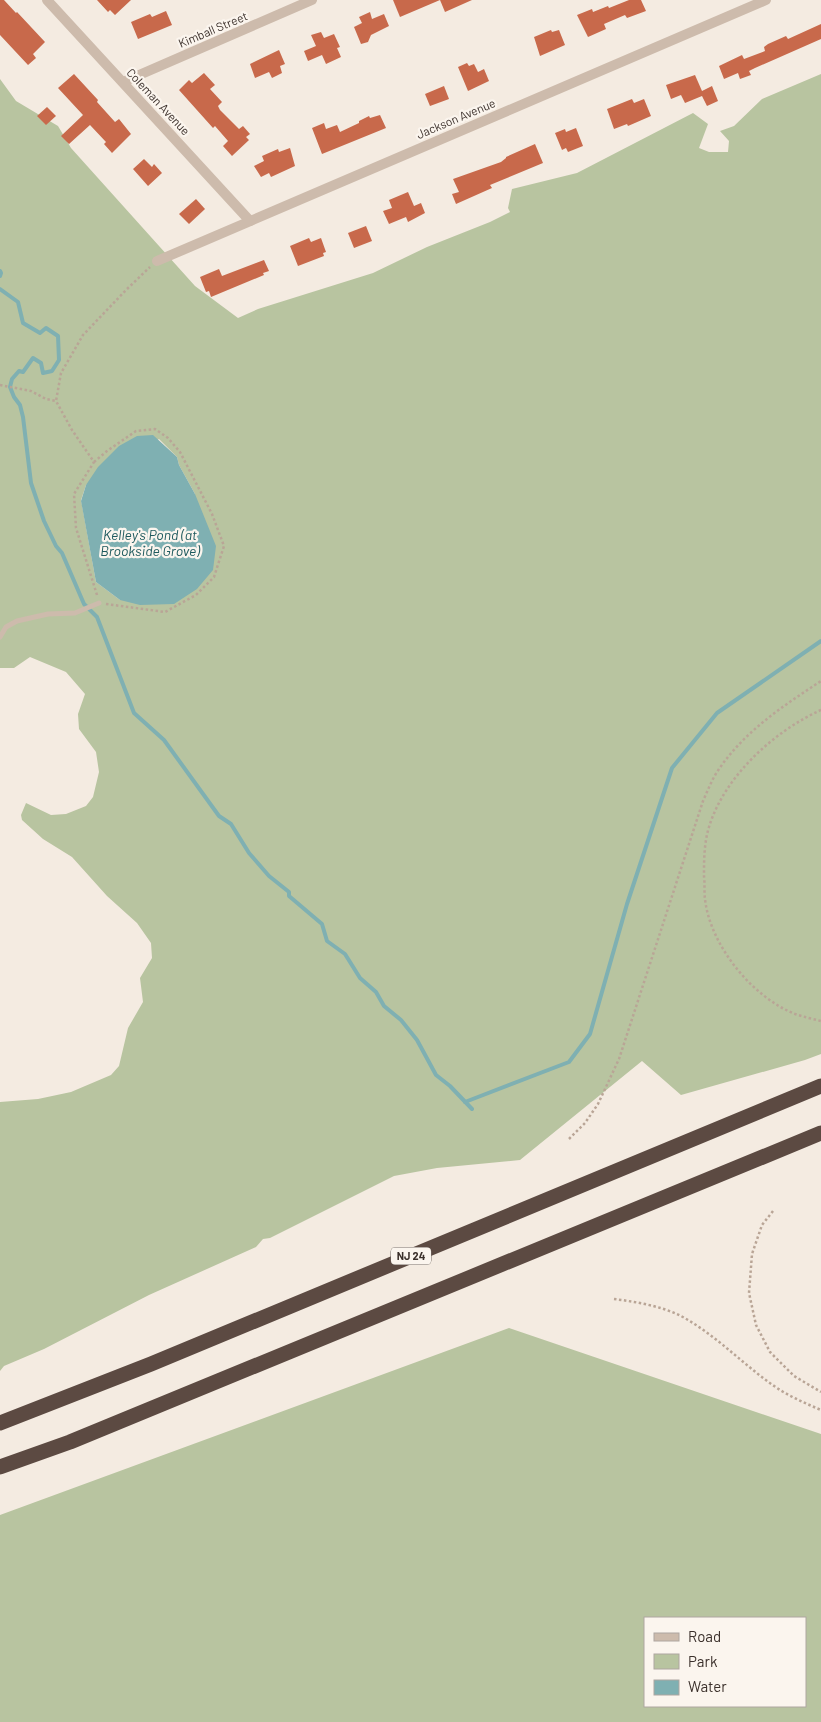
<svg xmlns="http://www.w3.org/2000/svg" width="821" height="1722" viewBox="0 0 821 1722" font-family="Barlow,sans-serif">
	<rect width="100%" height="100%" fill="#f4ebe1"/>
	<g fill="#b8c4a0" fill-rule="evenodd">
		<path d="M 821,74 L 821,1054 L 805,1060 L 681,1095 L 642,1061 L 520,1160 L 437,1168 L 394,1176 L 270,1238 L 263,1239 L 256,1247 L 149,1295 L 44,1349 L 4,1366 L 0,1371 L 0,1102 L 38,1099 L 71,1092 L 111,1075 L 119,1066 L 128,1028 L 143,1002 L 140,978 L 152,958 L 151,943 L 137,923 L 107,896 L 72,857 L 43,839 L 22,820 L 21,815 L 26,803 L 51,815 L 66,814 L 86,806 L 93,797 L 99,772 L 96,752 L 79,729 L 78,714 L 85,694 L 66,672 L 30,657 L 14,668 L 0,668 L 0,79 L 16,101 L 58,126 L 71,148 L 195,286 L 238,318 L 258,309 L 373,273 L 427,247 L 490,222 L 510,212 L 508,208 L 512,189 L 577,173 L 693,113 L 708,124 L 699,148 L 709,152 L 728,152 L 729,141 L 720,131 L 734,126 L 762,99 ZM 159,439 L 177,457 L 179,465 L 195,494 L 120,600 L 96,582 L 81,500 L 86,485 Z"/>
		<path d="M 509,1328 L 821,1434 L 821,1722 L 0,1722 L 0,1515 ZM 645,1618 L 805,1618 L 805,1706 L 645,1706 Z"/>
	</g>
	<path fill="#7fb0b2" d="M 153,435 L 177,457 L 179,465 L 195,494 L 216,546 L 213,570 L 197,589 L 174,604 L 140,605 L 120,600 L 96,582 L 81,501 L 86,485 L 98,467 L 119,446 L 137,436 Z"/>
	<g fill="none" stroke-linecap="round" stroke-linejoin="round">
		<g stroke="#7fb0b2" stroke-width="4">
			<path d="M 0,271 L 1,273 L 0,276"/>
			<path d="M 0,289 L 18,302 L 23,323 L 40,333 L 46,328 L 58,336 L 59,360 L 52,371 L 43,373 L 41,363 L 33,358 L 23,372 L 19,371 L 12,379 L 10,387 L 14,397 L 20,405 L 23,417 L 31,483 L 44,521 L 56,546 L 62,553 L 84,604 L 97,617 L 134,713 L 164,740 L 219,816 L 231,824 L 249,853 L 269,876 L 289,892 L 289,896 L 322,924 L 327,941 L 345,954 L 360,978 L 376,992 L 384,1006 L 401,1020 L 417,1040 L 436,1075 L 450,1086 L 472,1109"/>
			<path d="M 465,1102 L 569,1062 L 590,1034 L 627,904 L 672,768 L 717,713 L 821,641"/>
		</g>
	</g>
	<g fill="#c8694b">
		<path d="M 0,0 L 4,0 L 16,13 L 17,12 L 45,42 L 33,54 L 36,58 L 28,65 L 0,35 Z"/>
		<path d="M 97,0 L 131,0 L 115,15 L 110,10 L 108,12 Z"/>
		<path d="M 393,0 L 440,0 L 400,17 Z"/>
		<path d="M 440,0 L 472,0 L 445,12 Z"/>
		<path d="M 629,0 L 641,0 L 646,11 L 627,18 L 625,15 L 604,24 L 606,29 L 588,37 L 577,15 L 592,9 L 593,12 L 608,6 L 609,8 Z"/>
		<path d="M 166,11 L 172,25 L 138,39 L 131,22 L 150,14 L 152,17 Z"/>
		<path d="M 370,12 L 372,19 L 384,14 L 389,26 L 371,35 L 368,42 L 361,44 L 354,27 L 362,23 L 359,17 Z"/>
		<path d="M 821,24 L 821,39 L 755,68 L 749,71 L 751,75 L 740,79 L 738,73 L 724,79 L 719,66 L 742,55 L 744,59 L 765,51 L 764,47 L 768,44 L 786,36 L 788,39 Z"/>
		<path d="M 551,30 L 552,32 L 559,30 L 565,45 L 540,56 L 534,37 Z"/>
		<path d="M 321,32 L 324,38 L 334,34 L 340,47 L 337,48 L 341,57 L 326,64 L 322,55 L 308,61 L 304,51 L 316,46 L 311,35 Z"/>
		<path d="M 279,50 L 285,64 L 280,66 L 282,73 L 272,78 L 269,72 L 255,78 L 250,64 Z"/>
		<path d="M 467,63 L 469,66 L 474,64 L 478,72 L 484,69 L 489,81 L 468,91 L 458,67 Z"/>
		<path d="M 204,73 L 215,85 L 210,89 L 222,102 L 218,106 L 220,110 L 239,129 L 243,126 L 250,134 L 246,137 L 249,140 L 232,156 L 223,146 L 228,141 L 215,126 L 213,128 L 179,90 L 189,80 L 192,83 Z"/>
		<path d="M 74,74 L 98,100 L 97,102 L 115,122 L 119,119 L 131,134 L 112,153 L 104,144 L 106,142 L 90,125 L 69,144 L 61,136 L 83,115 L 58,88 Z"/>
		<path d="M 695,75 L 702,91 L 712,86 L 718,101 L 707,106 L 702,96 L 685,103 L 681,95 L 671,99 L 666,85 Z"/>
		<path d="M 444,86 L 449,99 L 430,106 L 425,94 Z"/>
		<path d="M 632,99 L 634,103 L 644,99 L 651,116 L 628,126 L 627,124 L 614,129 L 607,109 Z"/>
		<path d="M 47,107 L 56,116 L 46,125 L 37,116 Z"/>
		<path d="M 380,115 L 386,128 L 322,154 L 312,128 L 324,123 L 326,129 L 337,125 L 340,132 L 359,123 L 359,121 L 369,116 L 370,118 Z"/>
		<path d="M 576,128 L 583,146 L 568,152 L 566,148 L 562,150 L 555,133 L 565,129 L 566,132 Z"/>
		<path d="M 535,144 L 543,163 L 490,185 L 492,188 L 456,204 L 452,194 L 459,192 L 453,179 L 501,162 L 506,158 L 506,157 Z"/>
		<path d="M 290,148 L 295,166 L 271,177 L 269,173 L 261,177 L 254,166 L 264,161 L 262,156 L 278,149 L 279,152 Z"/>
		<path d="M 144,159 L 152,167 L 154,164 L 162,173 L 148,186 L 133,169 Z"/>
		<path d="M 408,192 L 414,206 L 421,203 L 425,213 L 408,222 L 406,217 L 389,224 L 383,211 L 392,208 L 389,200 Z"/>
		<path d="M 196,199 L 205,209 L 189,224 L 179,214 Z"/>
		<path d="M 366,226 L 372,241 L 354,248 L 348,233 Z"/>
		<path d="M 309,238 L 311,242 L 321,238 L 326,252 L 323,253 L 324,256 L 298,266 L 290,246 Z"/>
		<path d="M 264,260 L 269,271 L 263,273 L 264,275 L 211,297 L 209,291 L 206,292 L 200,277 L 219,269 L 222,276 Z"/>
	</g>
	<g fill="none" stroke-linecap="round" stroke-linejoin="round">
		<g stroke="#b9a596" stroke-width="2.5" stroke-dasharray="2.5 2.5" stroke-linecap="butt">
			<path d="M 0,385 L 31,391 L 46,399 L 56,401"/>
			<path d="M 94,462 L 107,451 L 136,431 L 155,429 L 168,438 L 180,452 L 212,514 L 224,546 L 214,577 L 196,595 L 165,612 L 106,604"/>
			<path d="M 97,595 L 76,528 L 74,494 L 94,462 L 72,430 L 56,401 L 61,373 L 83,335 L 127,289 L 150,267"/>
			<path d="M 821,710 C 774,731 724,777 709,827 C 704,843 704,861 704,876 C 705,884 704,892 705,899 C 710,945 752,997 795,1014 C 804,1017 813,1019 821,1021"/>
			<path d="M 569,1139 L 585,1123 L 598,1104 L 619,1059 L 703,801 C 708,790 712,779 719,769 C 745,731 783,706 821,681"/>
			<path d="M 773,1211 L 762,1225 L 752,1254 L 749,1293 L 756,1325 L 770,1352 L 794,1376 L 821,1392"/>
			<path d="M 614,1299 C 637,1302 661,1306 681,1316 C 718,1336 745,1367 780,1390 C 793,1398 807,1404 821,1410"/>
		</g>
		<path stroke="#cdbbac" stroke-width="5" d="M 0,637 L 6,627 L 17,621 L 48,614 L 75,613 L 99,603"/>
		<g stroke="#cdbbac" stroke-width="10">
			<path d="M 47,0 L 250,221"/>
			<path d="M 123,82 L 312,0"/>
			<path d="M 157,261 L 766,0"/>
		</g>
		<g stroke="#5c4a42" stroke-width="15">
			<path d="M 0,1423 L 151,1364 L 821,1086"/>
			<path d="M 0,1467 L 70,1442 L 821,1133"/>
		</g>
	</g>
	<g text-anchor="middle" stroke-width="4.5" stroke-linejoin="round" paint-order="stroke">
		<rect fill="#fbf5ee" stroke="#756b66" stroke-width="1" x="391" y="1247.5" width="40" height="17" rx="4"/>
		<g font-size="11" font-weight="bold" fill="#3b302b">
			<text x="411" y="1260">NJ 24</text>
		</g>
		<g font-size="12" fill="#3b302b" stroke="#fbf5ee">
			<text transform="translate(213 30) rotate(-23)" y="4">Kimball Street</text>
			<text transform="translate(158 102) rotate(47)" y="4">Coleman Avenue</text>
			<text transform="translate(456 119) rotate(-23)" y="4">Jackson Avenue</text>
		</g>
		<g font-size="14" font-style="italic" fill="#1f5a5e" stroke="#fbf5ee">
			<text x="150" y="540">Kelley's Pond (at<tspan x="150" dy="16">Brookside Grove)</tspan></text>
		</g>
	</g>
	<rect x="644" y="1617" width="162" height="90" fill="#fbf5ee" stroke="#aea6a0"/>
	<rect x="654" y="1633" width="25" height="8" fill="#cdbbac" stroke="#aea6a0"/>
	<text x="688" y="1642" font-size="15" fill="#3b302b">Road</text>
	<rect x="654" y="1654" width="25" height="15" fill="#b8c4a0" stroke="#aea6a0"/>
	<text x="688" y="1667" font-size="15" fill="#3b302b">Park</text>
	<rect x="654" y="1680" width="25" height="15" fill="#7fb0b2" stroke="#aea6a0"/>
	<text x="688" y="1692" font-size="15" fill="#3b302b">Water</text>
</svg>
